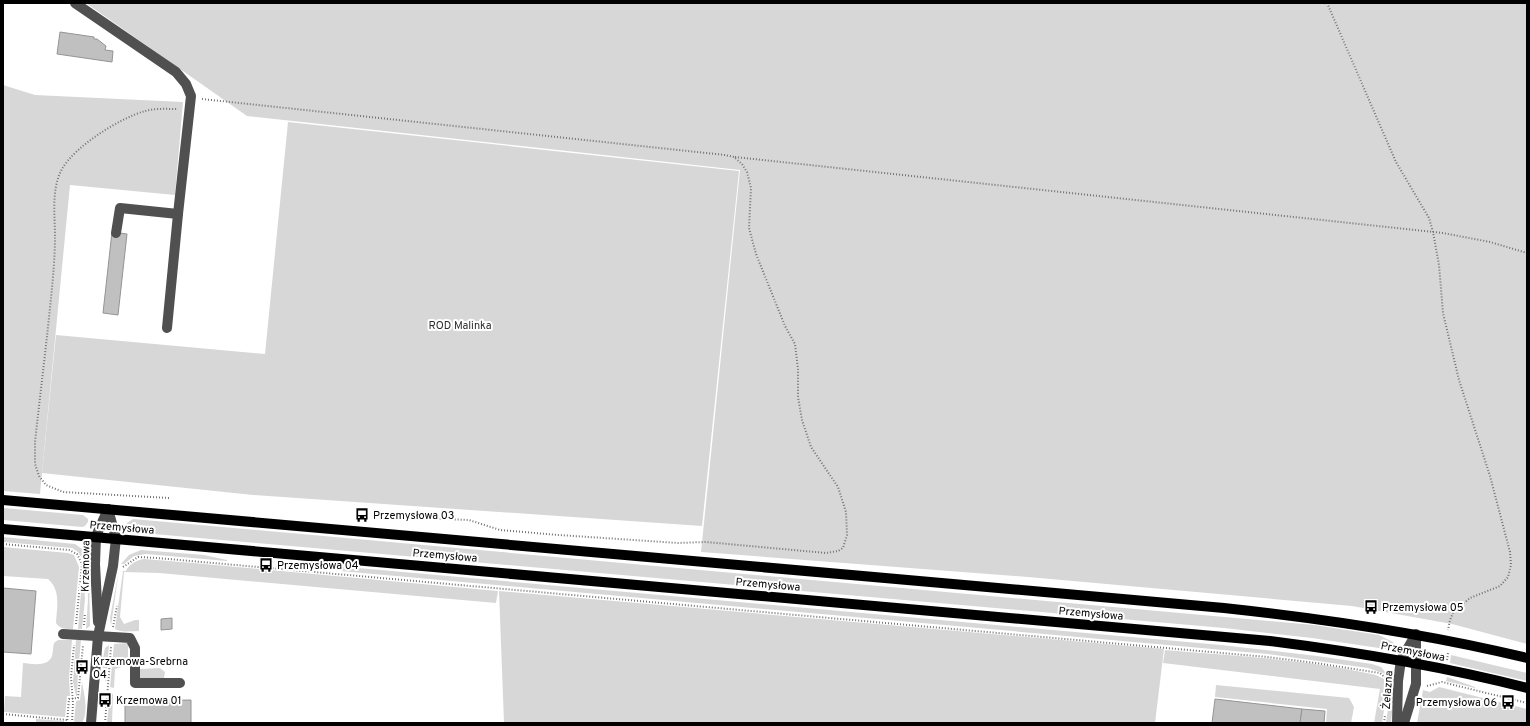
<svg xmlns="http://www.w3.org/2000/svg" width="1530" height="726" viewBox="0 0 1530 726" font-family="Overpass,sans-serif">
	<rect width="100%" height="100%" fill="#fff"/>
	<g fill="#d7d7d7">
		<path d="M 86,3 L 1527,3 L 1527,644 L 1452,624 L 1352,606 L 1028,577 L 701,552 L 740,170 L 247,116 Z"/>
		<path d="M 3,85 L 35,95 L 183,102 L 175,195 L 70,185 L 40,494 L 3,491 Z"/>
		<path d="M 288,122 L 739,171 L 702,526 L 253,495 L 42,473 L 56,335 L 265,354 Z"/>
		<path d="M 3,508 L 83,515 L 88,519 L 88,522 L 85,526 L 82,527 L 3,520 Z"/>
		<path d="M 133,519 L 1269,621 L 1314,625 L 1379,635 L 1393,642 L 1395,648 L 1392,650 L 1312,638 L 1224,628 L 131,532 L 127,528 L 127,523 Z"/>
		<path d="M 3,537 L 75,544 L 82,549 L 88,560 L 83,560 L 78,552 L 72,548 L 3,542 Z"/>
		<path d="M 3,547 L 68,553 L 74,555 L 79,567 L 73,629 C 65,629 60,629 56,623 C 57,608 61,590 48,579 L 3,576 Z"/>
		<path d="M 141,550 L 204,555 L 227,560 L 227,561 L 146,554 L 134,556 L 124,564 L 121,564 L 129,555 Z"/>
		<path d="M 144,559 L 193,563 L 498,591 L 496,603 L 159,573 L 124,572 L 120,617 L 124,624 L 135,620 L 139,620 L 139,631 C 131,631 123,633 115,629 L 123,571 L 126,571 C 129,564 137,560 144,559 Z"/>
		<path d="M 313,564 L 1221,645 L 1317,656 L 1372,664 L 1381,667 L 1391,679 L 1390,679 L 1383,673 L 1368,668 L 1268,654 L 296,567 L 296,566 Z"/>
		<path d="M 83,567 L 85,599 L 82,629 L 78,629 Z"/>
		<path d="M 87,567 L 89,568 L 90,626 L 86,629 L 88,599 Z"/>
		<path d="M 119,570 L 111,626 L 110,618 Z"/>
		<path d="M 499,591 L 1164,649 L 1155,723 L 504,723 Z"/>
		<path d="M 58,640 L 72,640 L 69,678 L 70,696 L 67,696 L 65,717 L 4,712 L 5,696 L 21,697 L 23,663 C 33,664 48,667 52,656 C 53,652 53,647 54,643 Z"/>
		<path d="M 76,640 L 81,640 L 79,662 L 76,662 L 75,671 L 78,671 L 77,696 L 76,696 L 73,682 Z"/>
		<path d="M 128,643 L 128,665 L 115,669 L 114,688 L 110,687 L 114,644 Z"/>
		<path d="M 109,645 L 106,683 L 102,663 L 105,648 Z"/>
		<path d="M 1165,650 C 1235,656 1307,659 1376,675 L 1384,679 L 1388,685 L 1382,723 L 1374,723 L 1380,689 L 1163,663 Z"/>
		<path d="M 1431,652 L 1444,654 L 1443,661 L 1427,658 L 1427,654 Z"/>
		<path d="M 1451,655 L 1527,673 L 1527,681 L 1450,663 Z"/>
		<path d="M 160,668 L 165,672 L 164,678 L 142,679 L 139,678 L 140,669 Z"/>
		<path d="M 1447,677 L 1475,687 L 1475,688 L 1446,681 Z"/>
		<path d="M 82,682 C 84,694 89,711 82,723 L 74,723 L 76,701 L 80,700 Z"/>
		<path d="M 1216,685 L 1349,698 L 1354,707 L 1351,723 L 1326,723 L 1327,709 L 1215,697 Z"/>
		<path d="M 1391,687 L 1394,687 L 1394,691 L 1391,723 L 1386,723 Z"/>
		<path d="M 1439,687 L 1527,709 L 1527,723 L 1417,723 L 1423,690 L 1430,692 Z"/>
		<path d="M 110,693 L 113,694 L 112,723 L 107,723 Z"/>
		<path d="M 36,719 L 64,721 L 64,723 L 36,723 Z"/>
	</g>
	<g fill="#c0c0c0" stroke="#949494">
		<path d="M 60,32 L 94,37 L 94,39 L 97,39 L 106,46 L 105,50 L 113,51 L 112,62 L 57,54 Z"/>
		<path d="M 112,232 L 127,234 L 118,315 L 103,313 Z"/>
		<path d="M 3,588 L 36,591 L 31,654 L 3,652 Z"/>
		<path d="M 172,618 L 172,629 L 161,630 L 161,619 Z"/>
		<path d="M 1215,699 L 1302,709 L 1300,723 L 1212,723 Z"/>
		<path d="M 191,700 L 191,723 L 125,723 L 125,701 Z"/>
		<path d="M 1302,709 L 1325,711 L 1324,723 L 1300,723 Z"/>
	</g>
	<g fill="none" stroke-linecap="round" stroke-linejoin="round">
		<g stroke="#727272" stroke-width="2" stroke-dasharray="1 2" stroke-linecap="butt">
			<path d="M 1327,3 L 1396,162 L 1429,218 L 1433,232 L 1439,265 L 1443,313 L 1459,380 L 1490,476 L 1510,552 L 1511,565 L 1508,577 L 1500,586 L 1470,598 L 1457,609 L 1453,613 L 1450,620 L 1448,630"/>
			<path d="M 202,99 L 725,155 L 734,157 L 742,164 L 747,172 L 751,188 L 749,228 L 756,254 L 785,326 L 795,344 L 798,369 L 798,397 L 802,420 L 811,447 L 838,487 L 846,512 L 847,535 L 843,548 L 838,551 L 826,553 L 706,542 L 678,543 L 559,535 L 500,530 L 469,520 L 373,516"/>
			<path d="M 735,157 L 1443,233 L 1490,242 L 1527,253"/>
			<path d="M 169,498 L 63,492 L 46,485 L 39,476 L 35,464 L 35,442 C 41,387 48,332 53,277 C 54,264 55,250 55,237 C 55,215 51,189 62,169 C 75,146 120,118 145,111 C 156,108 167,109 178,109"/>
			<path d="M 3,544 L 69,550 L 77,554 L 82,564 L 84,564"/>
			<path d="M 123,567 L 138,557 L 157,558 L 1267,657 L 1316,663 L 1373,672 L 1380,673 L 1388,680"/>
			<path d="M 76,624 L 82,564"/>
			<path d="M 84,625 L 85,613"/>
			<path d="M 113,627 L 117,606"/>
			<path d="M 1447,660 L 1448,653"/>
			<path d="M 1427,686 L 1442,682 L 1527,703"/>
			<path d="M 3,714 L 67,720"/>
			<path d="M 67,723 L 69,699 L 78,698 L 83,645"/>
			<path d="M 72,723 L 73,703 L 71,677 L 74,645"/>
			<path d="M 105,723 L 111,647"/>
			<path d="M 1384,723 L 1385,715"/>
		</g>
		<g stroke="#505050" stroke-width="10">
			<path d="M 75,3 L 176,72 L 186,84 L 191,96 L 178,214 L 167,328"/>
			<path d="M 116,233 L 120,208 L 178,214"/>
			<path d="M 98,622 L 95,564 L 96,536 L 108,509"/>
			<path d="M 63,634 L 130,638 L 135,648 L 135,683 L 180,683"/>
			<path d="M 91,723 L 98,636 L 113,566 L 116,538 L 108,509"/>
			<path d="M 1397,723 L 1398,681 L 1401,660 L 1416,634"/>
			<path d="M 1404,723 L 1416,684 L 1416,635"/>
		</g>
		<g stroke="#000" stroke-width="10">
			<path d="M 3,500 L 1224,608 C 1326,619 1427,634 1527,658"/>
			<path d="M 3,529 L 1270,641 C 1356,652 1442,666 1527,688"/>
		</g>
	</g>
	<defs>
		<symbol id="bus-bare" viewBox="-9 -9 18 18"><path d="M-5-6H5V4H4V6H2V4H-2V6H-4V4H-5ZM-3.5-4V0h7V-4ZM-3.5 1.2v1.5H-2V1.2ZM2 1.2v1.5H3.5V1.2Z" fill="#000" stroke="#fff" stroke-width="2.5" paint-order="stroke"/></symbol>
	</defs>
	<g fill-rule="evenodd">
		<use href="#bus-bare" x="352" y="505" width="20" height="20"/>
		<use href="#bus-bare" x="256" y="555" width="20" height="20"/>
		<use href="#bus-bare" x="1361" y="597" width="20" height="20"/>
		<use href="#bus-bare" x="72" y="657" width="20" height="20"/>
		<use href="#bus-bare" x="95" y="690" width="20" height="20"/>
		<use href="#bus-bare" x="1498" y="692" width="20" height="20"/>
	</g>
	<g text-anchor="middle" stroke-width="4" stroke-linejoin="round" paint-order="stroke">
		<g font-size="11" fill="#2e2e2e" stroke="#fff">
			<text x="460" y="329">ROD Malinka</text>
		</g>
		<g font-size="11" fill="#000" stroke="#fff" text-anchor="start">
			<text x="373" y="519">Przemysłowa 03</text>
			<text x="277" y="569">Przemysłowa 04</text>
			<text x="1382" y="611">Przemysłowa 05</text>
			<text x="93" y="665">Krzemowa-Srebrna<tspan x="93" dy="13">04</tspan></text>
			<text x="116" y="704">Krzemowa 01</text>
			<text x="1497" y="706" text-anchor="end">Przemysłowa 06</text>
		</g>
		<g font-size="11" fill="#000" stroke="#fff">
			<text transform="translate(122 527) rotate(5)" y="4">Przemysłowa</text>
			<text transform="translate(445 555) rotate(5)" y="4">Przemysłowa</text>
			<text transform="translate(85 566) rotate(-89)" y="4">Krzemowa</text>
			<text transform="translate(768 584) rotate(5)" y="4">Przemysłowa</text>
			<text transform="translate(1091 613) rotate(5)" y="4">Przemysłowa</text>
			<text transform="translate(1413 651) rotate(11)" y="4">Przemysłowa</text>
			<text transform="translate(1387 690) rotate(-86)" y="4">Żelazna</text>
		</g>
	</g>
	<rect width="1530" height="726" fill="none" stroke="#000000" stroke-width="8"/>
</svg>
